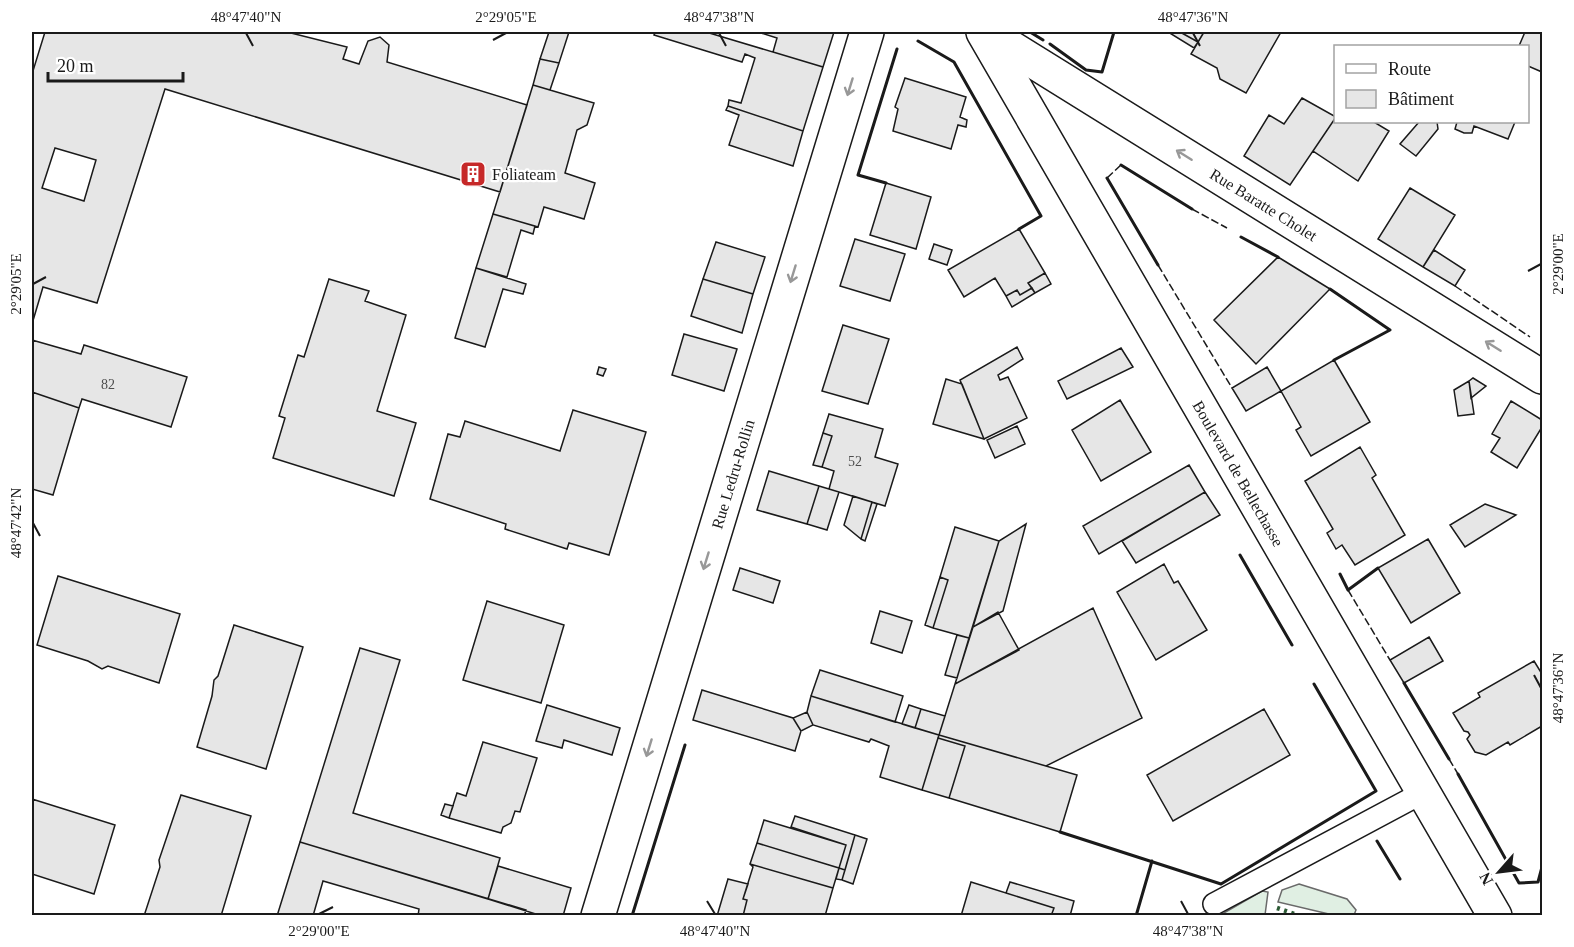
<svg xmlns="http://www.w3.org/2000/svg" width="1574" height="947" viewBox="0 0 1574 947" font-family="'Times New Roman',serif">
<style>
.green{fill:#e0efe3;stroke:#6a6a6a;stroke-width:1.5}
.building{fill:#e6e6e6;stroke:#1a1a1a;stroke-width:1.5;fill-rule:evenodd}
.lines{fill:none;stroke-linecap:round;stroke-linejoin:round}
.lane-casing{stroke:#1a1a1a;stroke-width:24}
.street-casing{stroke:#1a1a1a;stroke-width:36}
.lane{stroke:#fff;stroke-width:21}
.street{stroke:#fff;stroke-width:33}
.hedge{stroke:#2b5a34;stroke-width:4.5;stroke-dasharray:3 4.5;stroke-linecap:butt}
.fence{stroke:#1a1a1a;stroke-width:1.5;stroke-dasharray:8 3;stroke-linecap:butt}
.wall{stroke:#1a1a1a;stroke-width:3}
.oneway{stroke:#989898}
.ticks{fill:none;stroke:#1a1a1a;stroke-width:2}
.labels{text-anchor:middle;stroke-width:4.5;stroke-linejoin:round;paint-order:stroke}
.number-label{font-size:14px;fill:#4d4d4d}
.poi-label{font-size:16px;fill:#1a1a1a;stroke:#fff;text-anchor:start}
.street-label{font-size:16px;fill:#1a1a1a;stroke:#fff}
.neatline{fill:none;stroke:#1a1a1a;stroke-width:2}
.ticks-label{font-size:15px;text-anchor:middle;fill:#1a1a1a}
</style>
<rect width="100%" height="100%" fill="#fff"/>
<!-- green -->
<path class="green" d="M 1299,884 L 1347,899 L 1356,910 L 1354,915 L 1333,915 L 1278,902 L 1282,890 Z
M 1262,891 L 1268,892 L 1265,915 L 1222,914 Z"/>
<!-- building -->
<path class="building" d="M 45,32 L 287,32 L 347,47 L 343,59 L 359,64 L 368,41 L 380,37 L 389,45 L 387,62 L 527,105 L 500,192 L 165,89 L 97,303 L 43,287 L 32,324 L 32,74 ZM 55,148 L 96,160 L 84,201 L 42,188 Z
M 549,32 L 569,32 L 559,63 L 540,59 Z
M 655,32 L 706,32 L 823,67 L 803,131 L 728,106 L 729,100 L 741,103 L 755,58 L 745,54 L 742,62 L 654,35 Z
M 758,32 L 834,32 L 823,67 L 773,52 L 777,38 Z
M 1168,32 L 1180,32 L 1198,42 L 1194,48 Z
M 1180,32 L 1204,32 L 1198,42 Z
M 1204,32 L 1281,32 L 1246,93 L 1220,79 L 1217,68 L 1191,54 Z
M 1525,32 L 1542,32 L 1542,72 L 1528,66 L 1528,46 L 1519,46 Z
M 540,59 L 559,63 L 550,90 L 533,85 Z
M 905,78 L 966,97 L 960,117 L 967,120 L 966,127 L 958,125 L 951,149 L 893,131 L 898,109 L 895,107 Z
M 533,85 L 594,103 L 587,125 L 577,130 L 565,173 L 595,183 L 584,219 L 544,207 L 538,227 L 493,214 Z
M 1302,98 L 1336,117 L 1290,185 L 1244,156 L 1269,115 L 1284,124 Z
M 728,106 L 803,131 L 793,166 L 729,145 L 739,115 L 726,110 Z
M 1336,117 L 1336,122 L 1374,122 L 1389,131 L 1358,181 L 1313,151 Z
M 1419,122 L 1437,122 L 1438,129 L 1416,156 L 1400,144 Z
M 1457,122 L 1515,122 L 1508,139 L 1474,126 L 1472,133 L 1464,133 L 1455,129 Z
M 886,183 L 931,197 L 916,249 L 870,235 Z
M 1410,188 L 1455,215 L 1423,267 L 1378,239 Z
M 493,214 L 535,226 L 533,234 L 521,230 L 507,277 L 476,268 Z
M 1019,229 L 1045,273 L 1028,283 L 1032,288 L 1020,295 L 1017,290 L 1006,296 L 995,278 L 964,297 L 948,270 Z
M 855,239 L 905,254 L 890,301 L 840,286 Z
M 716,242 L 765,257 L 753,294 L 703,279 Z
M 934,244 L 952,250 L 947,265 L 929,259 Z
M 1434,250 L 1465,270 L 1455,286 L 1423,267 Z
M 1278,257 L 1330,289 L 1256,364 L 1214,320 Z
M 476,268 L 526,284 L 523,294 L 503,289 L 485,347 L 455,338 Z
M 1045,273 L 1051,284 L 1035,293 L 1028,283 Z
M 329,279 L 369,291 L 365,301 L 406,315 L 377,411 L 416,423 L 394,496 L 273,458 L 285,418 L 279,416 L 298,355 L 304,357 Z
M 703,279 L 753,294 L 742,333 L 691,316 Z
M 1032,288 L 1035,293 L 1012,307 L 1006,296 L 1017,290 L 1020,295 Z
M 843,325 L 889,339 L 868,404 L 822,391 Z
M 684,334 L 737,349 L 724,391 L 672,375 Z
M 32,340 L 81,354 L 84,345 L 187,377 L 171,427 L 82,399 L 79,408 L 32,392 Z
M 1017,347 L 1023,359 L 998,375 L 1000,380 L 1008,377 L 1027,418 L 984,439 L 960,380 Z
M 1121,348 L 1133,367 L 1067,399 L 1058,381 Z
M 1334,360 L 1370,422 L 1311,456 L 1296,430 L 1301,427 L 1281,391 Z
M 599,367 L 606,369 L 603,376 L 597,374 Z
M 1267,367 L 1281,391 L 1246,411 L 1232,388 Z
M 1473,378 L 1486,386 L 1471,398 L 1469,381 Z
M 946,379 L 962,384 L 984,439 L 933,424 Z
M 1469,381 L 1474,414 L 1458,416 L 1454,390 Z
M 32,392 L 79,408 L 53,495 L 32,489 Z
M 1120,400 L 1151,452 L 1101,481 L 1072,430 Z
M 1511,401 L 1542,420 L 1542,427 L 1517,468 L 1491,452 L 1500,438 L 1492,434 Z
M 573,410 L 646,432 L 609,555 L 569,543 L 567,549 L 505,529 L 506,524 L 430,499 L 448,434 L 460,437 L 465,421 L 560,451 Z
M 829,414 L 883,429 L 875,457 L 898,464 L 885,506 L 829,489 L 834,471 L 822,467 L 832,436 L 823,433 Z
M 1017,426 L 1025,444 L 995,458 L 987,440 Z
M 823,433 L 832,436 L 822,467 L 813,465 Z
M 1360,447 L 1376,475 L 1372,478 L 1405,535 L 1355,565 L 1342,545 L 1336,549 L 1327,533 L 1333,529 L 1305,481 Z
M 1189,465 L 1205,492 L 1099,554 L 1083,526 Z
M 769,471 L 819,486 L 807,524 L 757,510 Z
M 819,486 L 839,492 L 827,530 L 807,524 Z
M 1205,492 L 1220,515 L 1136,563 L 1122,541 Z
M 853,496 L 872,502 L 861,539 L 844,525 Z
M 872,502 L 877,504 L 865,541 L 861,539 Z
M 1485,504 L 1516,515 L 1465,547 L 1450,525 Z
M 1026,524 L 1003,611 L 973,627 L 999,541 Z
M 955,527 L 999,541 L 969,638 L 933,628 L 948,580 L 940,577 Z
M 1428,539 L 1460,593 L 1411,623 L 1378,568 Z
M 1164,564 L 1174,583 L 1178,581 L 1207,630 L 1156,660 L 1117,592 Z
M 740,568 L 780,581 L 773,603 L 733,590 Z
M 58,576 L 180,614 L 159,683 L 108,666 L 102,669 L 88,661 L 37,645 Z
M 940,577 L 948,580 L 933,628 L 925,625 Z
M 487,601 L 564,625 L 541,703 L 463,680 Z
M 1093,608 L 1142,718 L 1046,766 L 939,735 L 955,684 Z
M 880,611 L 912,621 L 902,653 L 871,643 Z
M 998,612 L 1019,650 L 955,684 L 973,627 Z
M 234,625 L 303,647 L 266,769 L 197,747 L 212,696 L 214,680 L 218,676 Z
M 957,635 L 969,638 L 957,678 L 945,675 Z
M 1429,637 L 1443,661 L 1404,683 L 1390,660 Z
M 360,648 L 400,660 L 353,813 L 500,858 L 488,899 L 300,842 Z
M 1534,661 L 1542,674 L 1542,726 L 1510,745 L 1508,742 L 1486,755 L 1475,752 L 1467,739 L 1470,735 L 1468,732 L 1464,731 L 1453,713 L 1480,697 L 1478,693 Z
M 820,670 L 903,696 L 895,722 L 811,696 Z
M 702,690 L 793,718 L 801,731 L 795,751 L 693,720 Z
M 811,696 L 939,735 L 922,790 L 880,777 L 889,746 L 871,739 L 869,742 L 813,725 L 807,712 Z
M 547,705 L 620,728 L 612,755 L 564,740 L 562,748 L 536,741 Z
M 909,705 L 921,709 L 915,728 L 902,724 Z
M 921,709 L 945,716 L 939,735 L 915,728 Z
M 1264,709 L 1290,755 L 1173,821 L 1147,775 Z
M 807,712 L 813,725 L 801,731 L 793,718 Z
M 939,735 L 1077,775 L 1060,832 L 949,798 L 965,746 L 938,738 Z
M 938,738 L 965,746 L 949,798 L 922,790 Z
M 483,742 L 537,758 L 520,812 L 515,811 L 511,823 L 503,827 L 501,833 L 449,818 L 457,793 L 466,796 Z
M 181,795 L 251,816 L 221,916 L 144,916 L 160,867 L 159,860 Z
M 32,799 L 115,825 L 94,894 L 32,874 Z
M 445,804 L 453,806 L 449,818 L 441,815 Z
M 795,816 L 855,835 L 845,870 L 839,868 L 846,845 L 791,827 Z
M 764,820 L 846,845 L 839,868 L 757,843 Z
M 855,835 L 867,839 L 853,884 L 842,880 Z
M 300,842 L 526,910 L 524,916 L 418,916 L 419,909 L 323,881 L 313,916 L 277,916 Z
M 757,843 L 839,868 L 833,888 L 750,864 Z
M 750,864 L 833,888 L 825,916 L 743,916 L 747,900 L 743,899 L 753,867 Z
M 498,866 L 571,888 L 563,916 L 542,916 L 488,899 Z
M 839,868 L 845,870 L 842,880 L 836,879 Z
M 728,879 L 748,884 L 743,899 L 747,900 L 743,916 L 717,916 Z
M 971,882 L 1054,908 L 1051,916 L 961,916 Z
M 1010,882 L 1074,901 L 1070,916 L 1051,916 L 1054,908 L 1006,893 Z"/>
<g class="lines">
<!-- lane casing -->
<g class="lane-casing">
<path id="lane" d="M 1214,904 L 1422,793"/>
</g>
<!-- street casing -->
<g class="street-casing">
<g id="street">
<path id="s1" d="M 983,32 L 1495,916"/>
<path id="s2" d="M 986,32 L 1542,377"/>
<path id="s3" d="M 598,916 L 867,32"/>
</g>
</g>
<!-- lane -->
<use href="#lane" class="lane"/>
<!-- street -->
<use href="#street" class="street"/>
<!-- hedge -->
<path class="hedge" d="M 1277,908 L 1300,916"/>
<!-- fence -->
<path class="fence" d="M 1107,178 L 1121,165
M 1192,209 L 1227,228
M 1158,265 L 1232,388
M 1455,286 L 1530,337
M 1348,590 L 1390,660
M 1449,759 L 1458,774"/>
<!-- wall -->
<path class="wall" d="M 1030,32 L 1043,40
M 918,41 L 954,62 L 1041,216 L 1019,229
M 1050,44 L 1086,70 L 1102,72 L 1114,32
M 1121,165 L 1192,209
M 1107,178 L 1158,265
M 886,183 L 858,175 L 897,49
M 1241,237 L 1278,257
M 1330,289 L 1390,330 L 1334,360
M 1240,555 L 1292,645
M 1340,574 L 1348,590 L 1378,568
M 1404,683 L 1449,759
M 1458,774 L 1519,883 L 1538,882 L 1542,867
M 1060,832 L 1221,884 L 1376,791 L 1314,684
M 1377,841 L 1400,879
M 632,916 L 685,745
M 1136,916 L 1152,861"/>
</g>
<!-- one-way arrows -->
<defs><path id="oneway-shaft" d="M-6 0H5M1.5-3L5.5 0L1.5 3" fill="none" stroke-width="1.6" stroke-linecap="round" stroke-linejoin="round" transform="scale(1.5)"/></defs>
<g class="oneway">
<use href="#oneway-shaft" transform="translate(850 87) rotate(107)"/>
<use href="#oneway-shaft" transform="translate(1184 155) rotate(-148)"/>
<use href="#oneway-shaft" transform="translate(793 274) rotate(107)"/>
<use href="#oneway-shaft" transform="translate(1493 346) rotate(-148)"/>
<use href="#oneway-shaft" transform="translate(706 561) rotate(107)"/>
<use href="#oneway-shaft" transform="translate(649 748) rotate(107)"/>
</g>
<!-- ticks -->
<path class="ticks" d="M 246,33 L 253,46M 719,33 L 726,46M 1193,33 L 1200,46M 493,40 L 506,33M 1528,271 L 1541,264M 33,284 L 46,277M 33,523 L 40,536M 1534,675 L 1541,688M 707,901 L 715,914M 1181,901 L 1188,914M 319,914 L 333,907"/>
<!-- icons -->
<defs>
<g id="building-square" transform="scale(1.35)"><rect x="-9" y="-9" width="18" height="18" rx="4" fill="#c62828" stroke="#fff"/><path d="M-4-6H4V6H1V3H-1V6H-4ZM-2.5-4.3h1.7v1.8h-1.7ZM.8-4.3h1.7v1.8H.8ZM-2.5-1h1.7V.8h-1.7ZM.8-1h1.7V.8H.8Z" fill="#fff"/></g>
</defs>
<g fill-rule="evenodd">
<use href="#building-square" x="473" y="174"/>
</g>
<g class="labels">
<!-- number labels -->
<g class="number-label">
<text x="108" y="389">82</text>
<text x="855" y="466">52</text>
</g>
<!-- poi labels -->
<g class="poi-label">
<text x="492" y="180">Foliateam</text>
</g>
<!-- street labels -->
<g class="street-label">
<text dy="6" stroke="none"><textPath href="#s2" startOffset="327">Rue Baratte Cholet</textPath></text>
<text dy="6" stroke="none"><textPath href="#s3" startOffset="462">Rue Ledru-Rollin</textPath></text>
<text dy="6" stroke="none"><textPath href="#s1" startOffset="510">Boulevard de Bellechasse</textPath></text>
</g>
</g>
<!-- border -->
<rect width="1574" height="947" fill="none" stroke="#ffffff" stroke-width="66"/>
<!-- legend -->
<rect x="1334" y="45" width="195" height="78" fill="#ffffff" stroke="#a3a3a3" stroke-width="1.5"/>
<rect x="1346" y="64" width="30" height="9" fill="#ffffff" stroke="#a3a3a3" stroke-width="1.5"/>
<text x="1388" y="75" font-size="18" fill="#1a1a1a">Route</text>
<rect x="1346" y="90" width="30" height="18" fill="#e6e6e6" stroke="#a3a3a3" stroke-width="1.5"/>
<text x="1388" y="105" font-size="18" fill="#1a1a1a">Bâtiment</text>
<!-- north arrow -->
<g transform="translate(1499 872) rotate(242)" stroke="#ffffff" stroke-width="4.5" paint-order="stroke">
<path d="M0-4.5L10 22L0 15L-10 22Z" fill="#1a1a1a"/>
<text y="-9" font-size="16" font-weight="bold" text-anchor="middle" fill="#1a1a1a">N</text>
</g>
<!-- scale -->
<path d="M48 72v9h135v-9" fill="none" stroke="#1a1a1a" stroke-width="3"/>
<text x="57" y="72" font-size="18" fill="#1a1a1a" stroke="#ffffff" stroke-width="4.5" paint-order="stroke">20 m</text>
<rect x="33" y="33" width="1508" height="881" class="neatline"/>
<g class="ticks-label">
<text x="246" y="22">48°47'40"N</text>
<text x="506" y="22">2°29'05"E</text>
<text x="719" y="22">48°47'38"N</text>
<text x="1193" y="22">48°47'36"N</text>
<text transform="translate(1558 264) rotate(-90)" y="5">2°29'00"E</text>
<text transform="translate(16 284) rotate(-90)" y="5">2°29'05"E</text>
<text transform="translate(16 523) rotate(-90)" y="5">48°47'42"N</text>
<text transform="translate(1558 688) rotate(-90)" y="5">48°47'36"N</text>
<text x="319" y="936">2°29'00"E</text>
<text x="715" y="936">48°47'40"N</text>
<text x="1188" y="936">48°47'38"N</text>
</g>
</svg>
